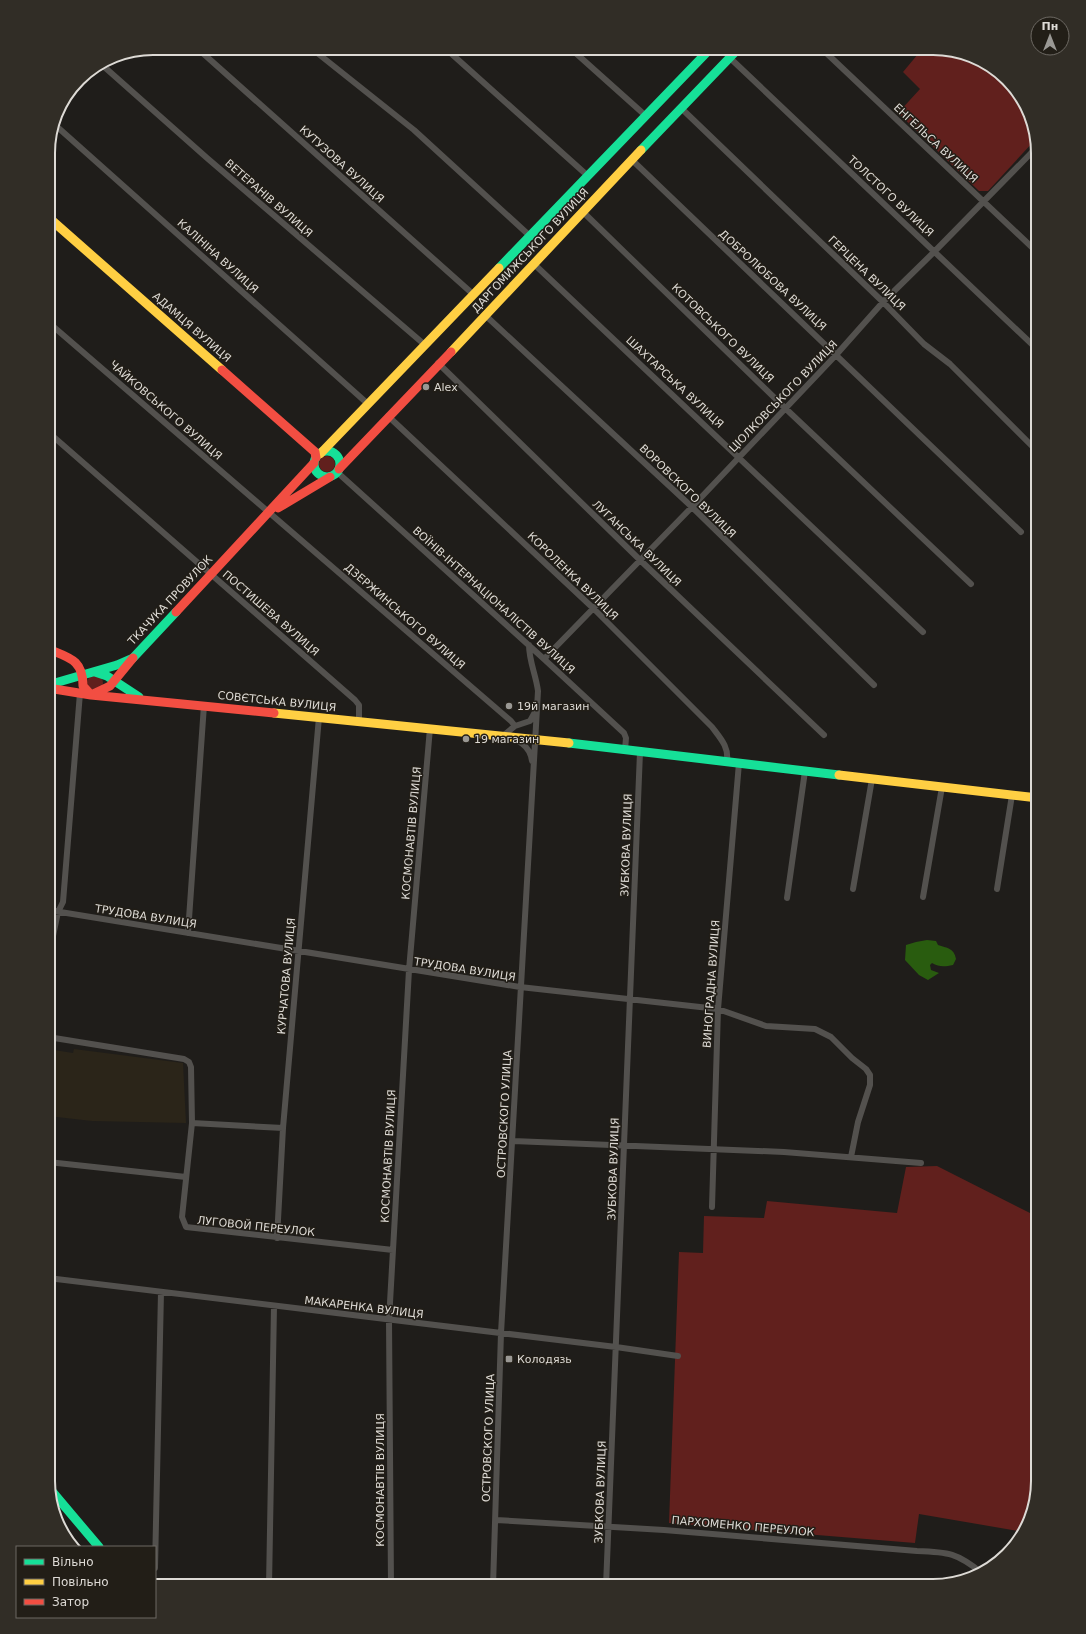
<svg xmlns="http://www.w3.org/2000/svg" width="1086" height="1634" viewBox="0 0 1086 1634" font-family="'DejaVu Sans',sans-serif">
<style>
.built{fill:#2b2519}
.green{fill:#61201d}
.water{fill:#295c0f}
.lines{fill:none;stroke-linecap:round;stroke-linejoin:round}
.street{stroke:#53514e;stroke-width:6}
.fast{stroke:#16e098;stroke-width:9}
.slow{stroke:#ffcf43;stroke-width:9}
.jam{stroke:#f24e42;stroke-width:9}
.poi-dot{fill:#9a9894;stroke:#221e17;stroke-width:1.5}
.labels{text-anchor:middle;stroke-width:3;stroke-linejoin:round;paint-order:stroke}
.street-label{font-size:11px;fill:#dddad5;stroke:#221e17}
.poi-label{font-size:11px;fill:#dddad5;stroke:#221e17;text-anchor:start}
.rim{fill:none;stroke:#dddad5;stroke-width:2}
</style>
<rect width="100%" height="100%" fill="#1f1d1a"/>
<!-- built -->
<path class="built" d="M 48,1049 L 73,1053 L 74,1049 L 183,1063 L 186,1123 L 92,1121 L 48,1116 Z"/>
<!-- green -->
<path class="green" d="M 923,48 L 940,48 L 986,62 L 1024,101 L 1035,140 L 988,191 L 979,191 L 898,113 L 920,89 L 903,72 Z
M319 464a8 8 0 1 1 16 0a8 8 0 1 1-16 0Z
M87 683a8 8 0 1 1 16 0a8 8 0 1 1-16 0Z
M 937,1166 L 1038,1217 L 1038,1482 L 1024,1532 L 919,1514 L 915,1543 L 669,1523 L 679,1252 L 703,1253 L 704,1216 L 764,1218 L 767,1201 L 897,1213 L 906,1167 Z"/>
<!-- water -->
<path class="water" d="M 927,940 L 936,941 L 938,945 C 947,948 954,948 956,959 L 953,965 C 944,967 939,967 932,963 L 930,965 L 931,970 L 939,973 L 928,980 L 919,975 L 905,960 L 906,945 L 916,942 Z"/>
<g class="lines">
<!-- street -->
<path class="street" d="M 197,48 L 474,295
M 311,48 L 414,130 L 530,236
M 445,48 L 588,176
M 570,48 L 646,116
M 695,48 L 704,56
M 821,48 L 1038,253
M 730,58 L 1038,350
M 101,64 L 207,158 L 425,345
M 681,108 L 883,302 L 924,344 L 950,364 L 1038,452
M 54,124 L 368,404
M 632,160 L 1021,532
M 582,211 L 785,408 L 971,584
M 534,264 L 923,632
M 486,316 L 692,507 L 874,685
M 48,322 L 511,721 L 515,726 L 504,735 C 518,740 530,745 532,761
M 438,363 L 640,560 L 824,735
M 388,416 L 593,608 L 712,727 C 721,739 729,747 727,762
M 48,432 L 355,700 L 359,705 L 359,721
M 337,472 L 544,659 L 624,733 L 626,738 L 625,750
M 544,659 L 692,507 L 836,355 L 883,302 L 935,251 L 1037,147
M 515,726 L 530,721 L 535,712
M 853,889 L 872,779
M 997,889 L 1012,795
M 923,897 L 942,787
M 787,898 L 805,771
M 48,910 L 520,987 L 718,1009 L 766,1026 L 815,1029 L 831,1037 L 852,1058 L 866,1069 L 870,1075 L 870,1085 L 858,1122 L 851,1157
M 188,933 L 204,705
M 48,960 L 58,912 L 63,902 L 80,693
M 48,1037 L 184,1059 L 189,1062 L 191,1067 L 192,1123 L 182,1217 L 186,1227 L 393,1250
M 192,1123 L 283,1128
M 513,1141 L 784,1152 L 921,1163
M 48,1162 L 186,1177
M 712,1207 L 718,1009 L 739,763
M 277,1238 L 283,1128 L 319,717
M 48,1278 L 616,1347 L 678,1356
M 48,1288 L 48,1278
M 496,1520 L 664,1530 L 917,1551 C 949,1552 957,1553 982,1573
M 155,1568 L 161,1292
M 269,1586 L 274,1306
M 391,1586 L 389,1320 L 409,970 L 430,728
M 493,1586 L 501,1333 L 538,691 C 536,675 529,661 529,645
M 606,1586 L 640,752"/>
<!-- fast -->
<path class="fast" d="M 641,150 L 739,48
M 499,268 L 711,48
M314 464a13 13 0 1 1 26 0a13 13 0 1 1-26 0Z
M 95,672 L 107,676 L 139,697
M 48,685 L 117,665 L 133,658 L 176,612
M 569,743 L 839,775
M 50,1489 L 99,1547"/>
<!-- slow -->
<path class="slow" d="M 48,217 L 222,370
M 451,352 L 641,150
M 320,454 L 499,268
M 274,713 L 569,743
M 839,775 L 1038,798"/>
<!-- jam -->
<path class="jam" d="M 222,370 L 315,452 L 316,458
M 339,469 L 451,352
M 278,508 L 330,477
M 176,612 L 314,463
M 48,649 C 70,658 83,660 83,686 L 91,695 L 110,686 L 133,658
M 48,688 L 91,695 L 274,713"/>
</g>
<!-- markers -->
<g class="poi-dot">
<circle cx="426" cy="387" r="4"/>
<circle cx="509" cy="706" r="4"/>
<circle cx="466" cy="739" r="4"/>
<rect x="505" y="1355" width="8" height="8" rx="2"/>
</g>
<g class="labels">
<!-- street labels -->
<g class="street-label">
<text transform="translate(936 143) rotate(43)" y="4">ЕНГЕЛЬСА ВУЛИЦЯ</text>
<text transform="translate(342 164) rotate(42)" y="4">КУТУЗОВА ВУЛИЦЯ</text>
<text transform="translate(891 196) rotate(43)" y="4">ТОЛСТОГО ВУЛИЦЯ</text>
<text transform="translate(269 198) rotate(41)" y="4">ВЕТЕРАНІВ ВУЛИЦЯ</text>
<text transform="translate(530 250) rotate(-47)" y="4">ДАРГОМИЖСЬКОГО ВУЛИЦЯ</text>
<text transform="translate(218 256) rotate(42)" y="4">КАЛІНІНА ВУЛИЦЯ</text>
<text transform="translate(867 273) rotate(44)" y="4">ГЕРЦЕНА ВУЛИЦЯ</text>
<text transform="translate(773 280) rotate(43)" y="4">ДОБРОЛЮБОВА ВУЛИЦЯ</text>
<text transform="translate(192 327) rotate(41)" y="4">АДАМЦЯ ВУЛИЦЯ</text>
<text transform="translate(723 333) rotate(44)" y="4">КОТОВСЬКОГО ВУЛИЦЯ</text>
<text transform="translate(675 382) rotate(43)" y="4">ШАХТАРСЬКА ВУЛИЦЯ</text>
<text transform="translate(783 396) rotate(-46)" y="4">ЦІОЛКОВСЬКОГО ВУЛИЦЯ</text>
<text transform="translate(166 410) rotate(41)" y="4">ЧАЙКОВСЬКОГО ВУЛИЦЯ</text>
<text transform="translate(688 491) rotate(44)" y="4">ВОРОВСКОГО ВУЛИЦЯ</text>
<text transform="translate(637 543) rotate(44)" y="4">ЛУГАНСЬКА ВУЛИЦЯ</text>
<text transform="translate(573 576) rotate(44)" y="4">КОРОЛЕНКА ВУЛИЦЯ</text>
<text transform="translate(170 600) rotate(-47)" y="4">ТКАЧУКА ПРОВУЛОК</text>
<text transform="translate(494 600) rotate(42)" y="4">ВОЇНІВ-ІНТЕРНАЦІОНАЛІСТІВ ВУЛИЦЯ</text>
<text transform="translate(271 613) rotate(41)" y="4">ПОСТИШЕВА ВУЛИЦЯ</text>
<text transform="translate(405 616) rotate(41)" y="4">ДЗЕРЖИНСЬКОГО ВУЛИЦЯ</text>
<text transform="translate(277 701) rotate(6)" y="4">СОВЄТСЬКА ВУЛИЦЯ</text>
<text transform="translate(411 833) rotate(-85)" y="4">КОСМОНАВТІВ ВУЛИЦЯ</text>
<text transform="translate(626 845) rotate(-88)" y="4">ЗУБКОВА ВУЛИЦЯ</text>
<text transform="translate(146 916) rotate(9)" y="4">ТРУДОВА ВУЛИЦЯ</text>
<text transform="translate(465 969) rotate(9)" y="4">ТРУДОВА ВУЛИЦЯ</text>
<text transform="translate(286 976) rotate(-85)" y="4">КУРЧАТОВА ВУЛИЦЯ</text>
<text transform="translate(711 984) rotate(-86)" y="4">ВИНОГРАДНА ВУЛИЦЯ</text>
<text transform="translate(504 1114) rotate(-87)" y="4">ОСТРОВСКОГО УЛИЦА</text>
<text transform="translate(388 1156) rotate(-87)" y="4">КОСМОНАВТІВ ВУЛИЦЯ</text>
<text transform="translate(613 1169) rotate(-88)" y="4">ЗУБКОВА ВУЛИЦЯ</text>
<text transform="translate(256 1226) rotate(6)" y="4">ЛУГОВОЙ ПЕРЕУЛОК</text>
<text transform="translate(364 1307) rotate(7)" y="4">МАКАРЕНКА ВУЛИЦЯ</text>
<text transform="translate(488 1438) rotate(-88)" y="4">ОСТРОВСКОГО УЛИЦА</text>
<text transform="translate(380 1480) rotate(-90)" y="4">КОСМОНАВТІВ ВУЛИЦЯ</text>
<text transform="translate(600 1492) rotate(-88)" y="4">ЗУБКОВА ВУЛИЦЯ</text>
<text transform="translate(743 1526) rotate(5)" y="4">ПАРХОМЕНКО ПЕРЕУЛОК</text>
</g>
<!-- poi labels -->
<g class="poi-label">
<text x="434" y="391">Alex</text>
<text x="517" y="710">19й магазин</text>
<text x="474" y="743">19 магазин</text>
<text x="517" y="1363">Колодязь</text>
</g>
</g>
<!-- crop -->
<path d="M0 0H1086V1634H0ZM153 55H933A98 98 0 0 1 1031 153V1481A98 98 0 0 1 933 1579H153A98 98 0 0 1 55 1481V153A98 98 0 0 1 153 55Z" fill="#312d26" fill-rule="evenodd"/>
<path class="rim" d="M153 55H933A98 98 0 0 1 1031 153V1481A98 98 0 0 1 933 1579H153A98 98 0 0 1 55 1481V153A98 98 0 0 1 153 55Z"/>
<!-- legend -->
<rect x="16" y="1546" width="140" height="72" fill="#221e17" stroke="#6d6963"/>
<rect x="24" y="1559" width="20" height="6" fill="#16e098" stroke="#6d6963"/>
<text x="52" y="1566" font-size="12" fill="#dddad5">Вільно</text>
<rect x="24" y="1579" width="20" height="6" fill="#ffcf43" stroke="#6d6963"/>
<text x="52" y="1586" font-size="12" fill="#dddad5">Повільно</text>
<rect x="24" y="1599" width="20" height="6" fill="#f24e42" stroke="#6d6963"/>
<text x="52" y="1606" font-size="12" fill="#dddad5">Затор</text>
<!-- north arrow -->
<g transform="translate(1050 36)"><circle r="19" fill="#221e17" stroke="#6d6963"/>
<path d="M0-3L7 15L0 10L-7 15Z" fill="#9a9894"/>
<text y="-6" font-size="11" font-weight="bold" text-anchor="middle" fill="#dddad5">Пн</text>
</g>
</svg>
